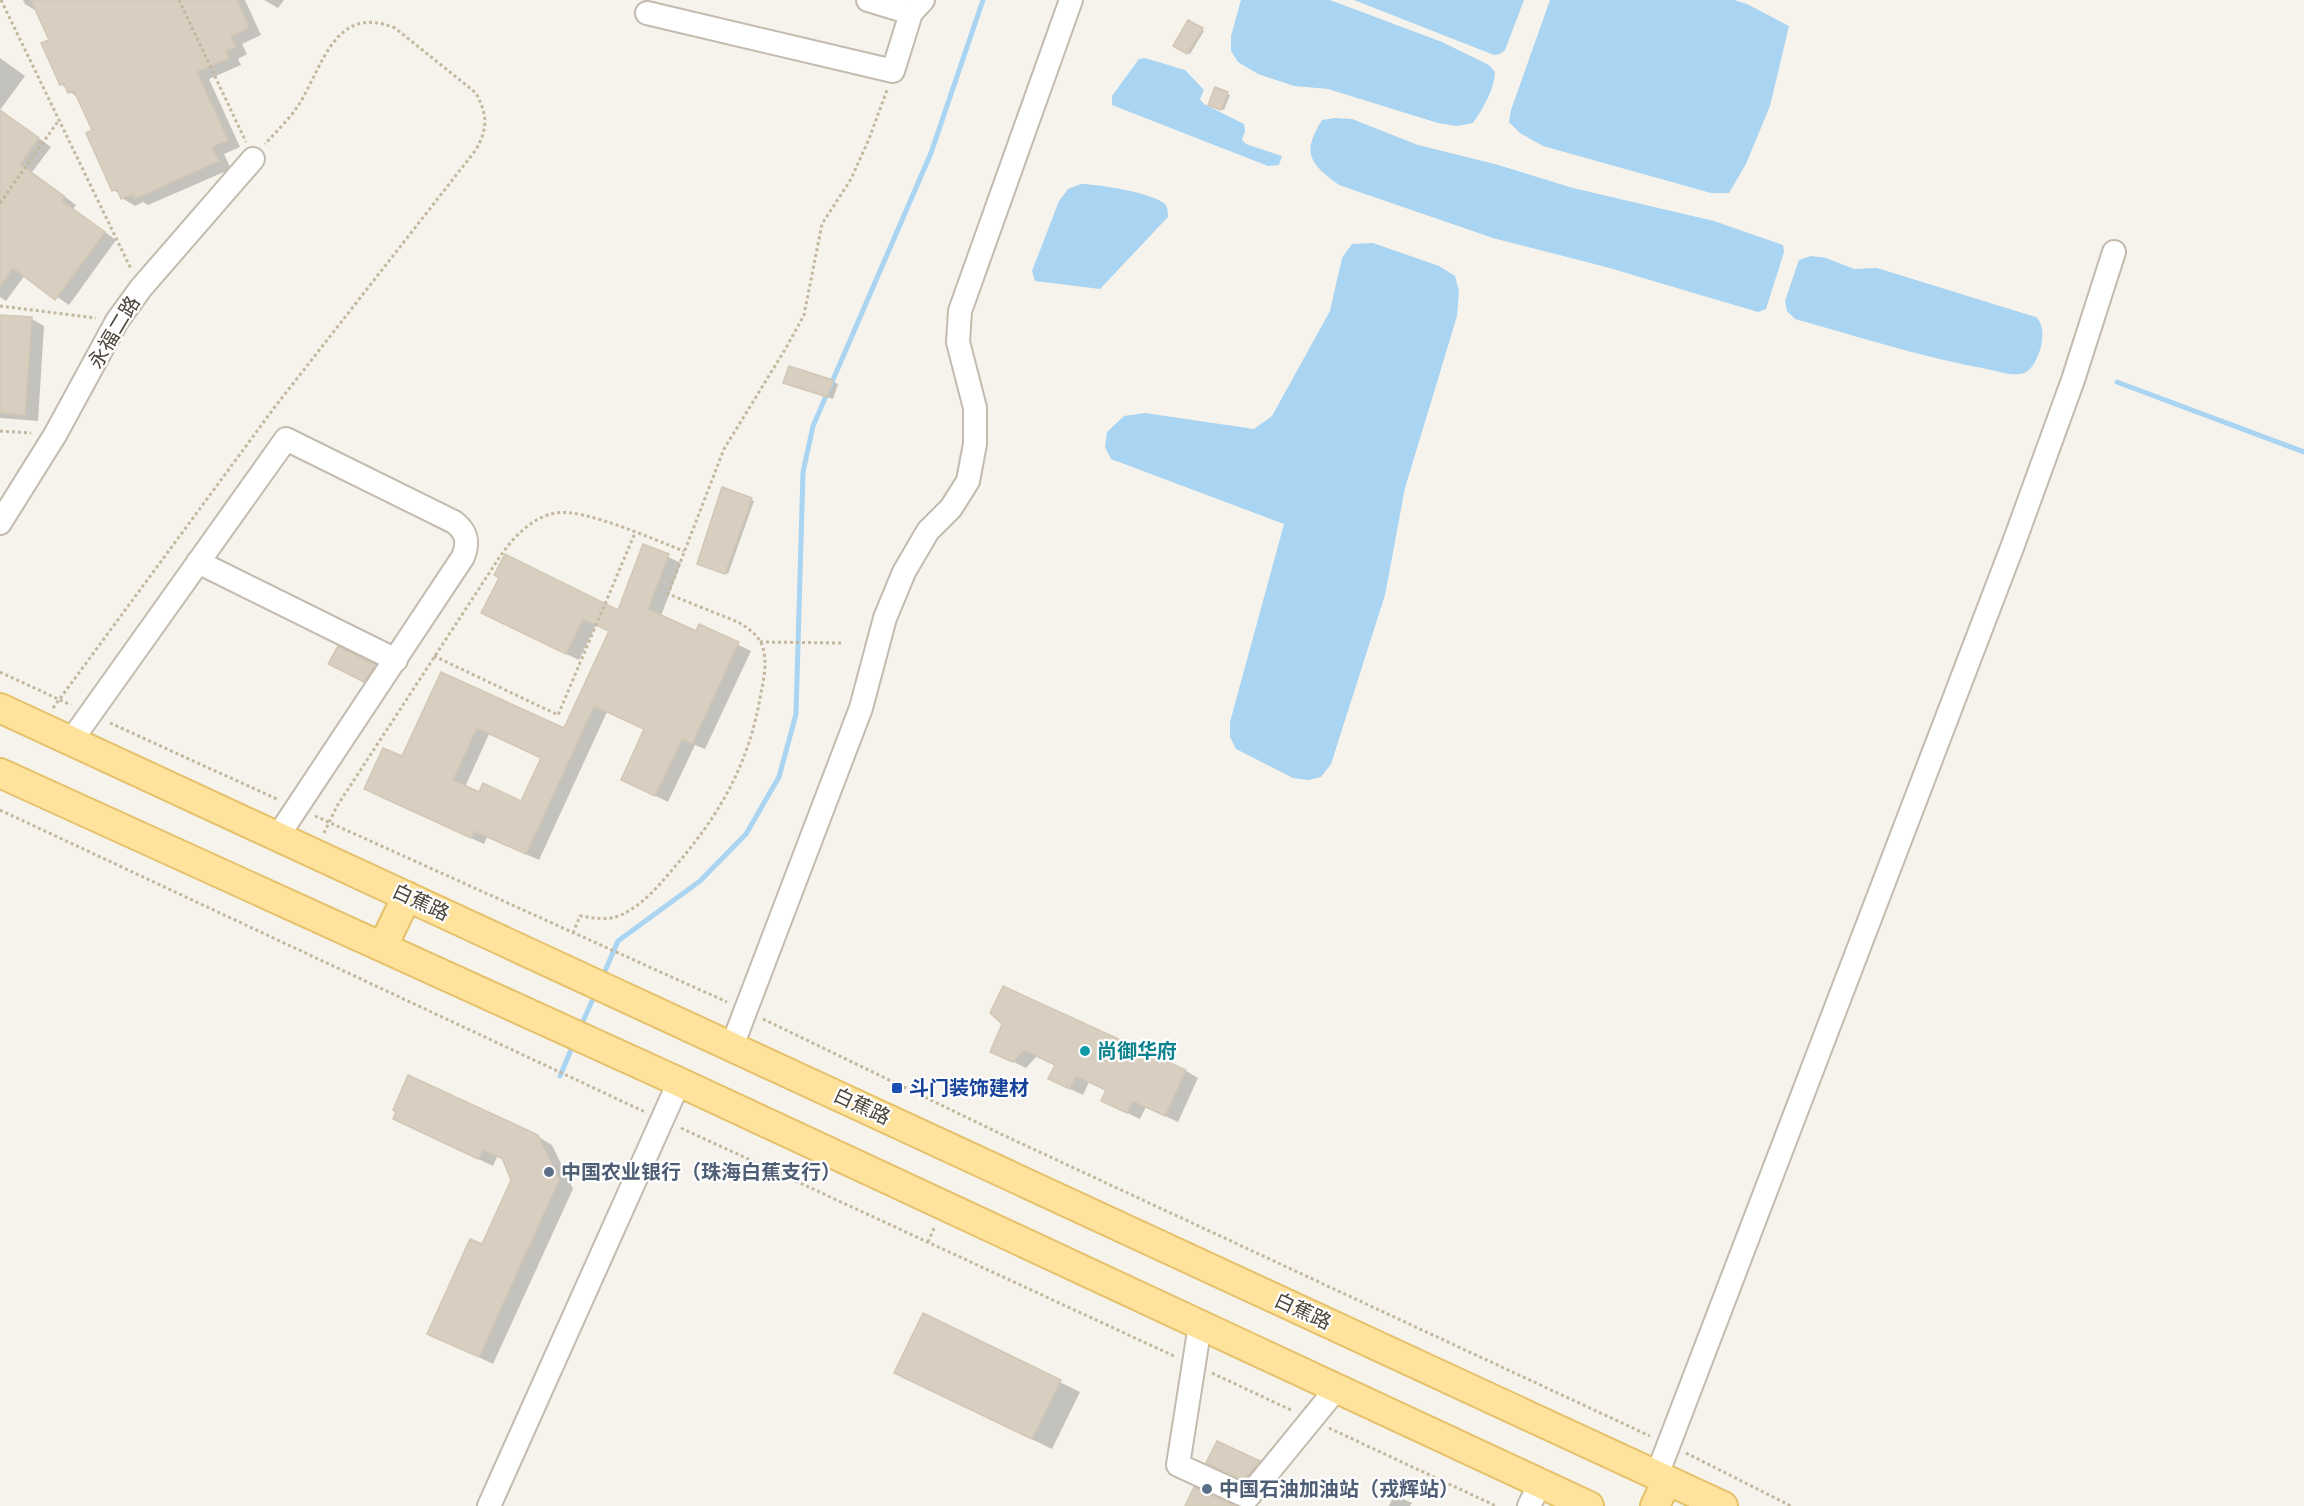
<svg xmlns="http://www.w3.org/2000/svg" width="2304" height="1506" viewBox="0 0 2304 1506" font-family="'Public Sans','Noto Sans SC',sans-serif">
<style>
.water{fill:#a9d4f2}
.shadow{fill:#0003;fill-rule:evenodd}
.lines{fill:none;stroke-linecap:round;stroke-linejoin:round}
.stream{stroke:#a9d4f2;stroke-width:5}
.building{fill:#d8cfc1;stroke:#d3c7b4;stroke-width:1.5;fill-rule:evenodd}
.minor-casing{stroke:#c2bbae;stroke-width:26}
.major-casing{stroke:#e6c16a;stroke-width:32}
.path{stroke:#c4b79f;stroke-width:3;stroke-dasharray:3 3;stroke-linecap:butt}
.minor{stroke:#fff;stroke-width:22}
.major{stroke:#ffe39c;stroke-width:28}
.culture-dot{fill:#0f9aa8;stroke:#fff;stroke-width:2}
.transit-dot{fill:#1a4fb4;stroke:#fff;stroke-width:2}
.service-dot{fill:#5c6f8a;stroke:#fff;stroke-width:2}
.labels{text-anchor:middle;stroke-width:4.5;stroke-linejoin:round;paint-order:stroke}
.street-label{font-size:20px;fill:#4b4439;stroke:#fff}
.culture-label{font-size:20px;font-weight:bold;fill:#0d838f;stroke:#fff;text-anchor:start}
.transit-label{font-size:20px;font-weight:bold;fill:#164399;stroke:#fff;text-anchor:start}
.service-label{font-size:20px;font-weight:bold;fill:#4e5e75;stroke:#fff;text-anchor:start}
</style>
<rect width="100%" height="100%" fill="#f6f3ec"/>
<!-- water -->
<path class="water" d="M 1241,0 L 1330,0 L 1442,42 L 1489,65 L 1495,72 C 1494,91 1483,108 1473,123 L 1457,126 L 1438,123 L 1328,89 L 1294,86 L 1258,74 L 1238,62 L 1231,51 L 1231,36 Z
M 1354,0 L 1524,0 L 1505,50 L 1500,54 L 1494,55 Z
M 1550,0 L 1734,0 L 1747,4 L 1789,26 L 1770,106 L 1746,164 L 1729,193 L 1711,193 L 1543,146 L 1520,133 L 1509,122 L 1511,110 Z
M 1145,58 L 1185,70 L 1204,90 L 1200,99 L 1204,104 L 1244,124 L 1245,131 L 1242,140 L 1246,144 L 1282,156 L 1279,165 L 1268,166 L 1112,105 L 1112,96 L 1139,59 Z
M 1335,118 L 1352,119 L 1418,145 L 1495,164 L 1573,188 L 1714,221 L 1783,245 L 1784,252 L 1766,309 L 1758,312 L 1606,267 L 1493,238 L 1339,185 C 1310,164 1301,153 1322,120 Z
M 1081,184 C 1098,184 1153,193 1165,204 C 1168,208 1168,213 1168,217 L 1100,289 L 1035,281 L 1032,271 L 1059,201 L 1068,189 Z
M 1373,243 L 1439,266 L 1455,276 L 1459,291 L 1457,316 L 1405,488 L 1385,595 L 1331,764 L 1321,777 L 1308,780 L 1293,778 L 1236,749 L 1230,737 L 1230,722 L 1284,524 L 1111,459 L 1105,447 L 1107,432 L 1124,416 L 1145,413 L 1254,429 L 1272,416 L 1330,311 L 1342,258 L 1352,244 Z
M 1811,256 L 1826,258 L 1854,269 L 1877,268 L 2036,317 C 2044,325 2043,336 2041,347 C 2038,356 2033,370 2024,373 C 2013,377 1998,371 1987,369 C 1922,357 1859,337 1795,319 L 1787,311 L 1785,301 L 1799,260 Z"/>
<!-- shadow -->
<path class="shadow" d="M 23,0 L 245,0 L 261,35 L 242,44 L 247,54 L 238,59 L 241,65 L 209,79 L 240,147 L 224,154 L 231,169 L 148,205 L 143,202 L 135,206 L 122,198 L 120,194 L 113,190 L 94,131 L 78,98 L 61,84 L 51,40 L 38,12 L 25,4 Z
M 264,0 L 284,0 L 278,8 Z
M 1189,22 L 1204,31 L 1190,54 L 1175,45 Z
M 0,58 L 25,76 L 0,110 L 51,147 L 32,172 L 76,205 L 73,209 L 116,240 L 69,305 L 25,275 L 6,301 L 0,297 Z
M 1215,89 L 1230,95 L 1224,110 L 1212,105 Z
M 0,316 L 32,319 L 44,326 L 38,421 L 0,418 Z
M 832,381 L 838,384 L 833,399 L 785,383 Z
M 723,489 L 754,501 L 728,574 L 702,565 Z
M 644,546 L 681,563 L 661,616 L 697,633 L 700,626 L 751,651 L 705,749 L 695,745 L 668,802 L 623,780 L 646,730 L 607,712 L 539,860 L 487,837 L 484,844 L 378,796 L 403,758 L 442,674 L 564,730 L 610,631 L 596,625 L 579,660 L 495,620 L 619,612 ZM 489,734 L 542,759 L 522,803 L 480,794 L 465,787 Z
M 338,648 L 380,669 L 370,684 L 330,664 Z
M 1004,1023 L 1186,1071 L 1198,1078 L 1178,1122 L 1146,1107 L 1140,1119 L 1102,1101 L 1107,1090 L 1089,1082 L 1083,1095 L 1050,1079 L 1056,1065 L 1037,1056 L 1026,1068 L 992,1051 Z
M 395,1119 L 537,1136 L 552,1145 L 573,1189 L 493,1364 L 429,1333 L 483,1246 L 513,1180 L 505,1160 L 497,1157 L 493,1166 Z
M 924,1315 L 1080,1392 L 1052,1449 L 896,1373 Z
M 1218,1443 L 1261,1464 L 1247,1481 L 1208,1462 Z
M 1394,1495 L 1412,1503 L 1410,1506 L 1389,1506 Z"/>
<g class="lines">
<!-- stream -->
<path class="stream" d="M 2117,382 L 2304,452
M 602,978 L 618,941 L 700,881 L 746,834 L 779,777 L 796,714 L 803,472 L 813,426 L 931,153 L 983,0
M 580,1028 L 596,992
M 560,1076 L 573,1045"/>
</g>
<!-- building -->
<path class="building" d="M 31,0 L 237,0 L 249,28 L 231,36 L 236,47 L 226,51 L 229,58 L 197,72 L 228,140 L 212,147 L 219,161 L 135,199 L 133,194 L 121,199 L 117,189 L 112,191 L 86,133 L 92,130 L 74,91 L 68,93 L 64,83 L 60,85 L 41,43 L 49,40 Z
M 1188,20 L 1203,28 L 1187,54 L 1173,46 Z
M 1215,87 L 1228,92 L 1221,110 L 1208,105 Z
M 0,110 L 39,138 L 20,164 L 65,197 L 62,201 L 105,232 L 55,300 L 13,268 L 0,286 Z
M 0,315 L 32,317 L 25,415 L 0,413 Z
M 789,366 L 833,380 L 827,397 L 783,383 Z
M 722,487 L 752,498 L 725,574 L 697,564 Z
M 643,544 L 669,554 L 648,609 L 696,631 L 699,624 L 739,642 L 692,744 L 682,739 L 655,796 L 621,780 L 644,729 L 594,706 L 526,854 L 474,831 L 471,838 L 364,789 L 383,748 L 402,756 L 441,672 L 564,728 L 609,631 L 583,619 L 566,654 L 481,613 L 499,578 L 494,575 L 505,554 L 618,610 ZM 477,728 L 541,758 L 521,801 L 483,783 L 479,792 L 453,780 Z
M 338,646 L 375,665 L 364,682 L 328,664 Z
M 1003,986 L 1186,1070 L 1165,1116 L 1133,1101 L 1127,1113 L 1101,1101 L 1106,1090 L 1076,1076 L 1070,1089 L 1048,1079 L 1055,1065 L 1024,1050 L 1013,1062 L 990,1052 L 1002,1024 L 990,1013 Z
M 408,1075 L 538,1135 L 559,1180 L 479,1357 L 427,1334 L 470,1239 L 482,1244 L 511,1180 L 502,1158 L 483,1150 L 478,1159 L 393,1119 L 396,1112 L 393,1110 Z
M 923,1313 L 1061,1380 L 1032,1439 L 894,1373 Z
M 1217,1441 L 1260,1461 L 1244,1480 L 1206,1463 Z
M 1194,1487 L 1235,1506 L 1185,1506 Z"/>
<g class="lines">
<!-- minor casing -->
<g class="minor-casing">
<path id="minor" d="M 868,0 L 911,13
M 647,13 L 893,71 L 911,13 L 923,0
M 0,523 L 55,435 L 117,321 L 141,288 L 253,159
M 198,562 L 396,660
M 71,741 L 286,439 L 454,522 C 467,532 469,542 463,557 L 278,836
M 732,1046 L 861,708 L 885,618 L 904,572 L 928,531 L 951,508 L 968,481 L 975,444 L 975,408 L 958,342 L 960,311 L 1071,0
M 1200,1325 L 1178,1465 L 1248,1497 L 1337,1388
M 1657,1475 L 2013,545 L 2073,380 L 2114,252
M 489,1506 L 679,1082
M 1529,1506 L 1540,1483"/>
</g>
<!-- major casing -->
<g class="major-casing">
<path id="major" d="M 0,708 L 1723,1506
M 0,773 L 679,1082 L 1589,1506
M 383,946 L 407,896
M 1655,1506 L 1667,1480"/>
</g>
<!-- path -->
<path class="path" d="M 1,0 L 131,269
M 179,0 L 246,142
M 0,203 L 59,120
M 0,306 L 96,318
M 0,431 L 31,433
M 760,642 L 843,643
M 434,656 L 558,715 L 635,533
M 0,672 L 71,705
M 53,708 L 274,408 L 475,151 C 488,129 488,116 476,93 L 395,28 C 334,3 323,67 298,106 C 289,119 276,132 265,144
M 110,723 L 279,800
M 0,810 L 645,1112
M 315,816 L 727,1002
M 324,833 L 337,806 L 499,558 C 512,539 531,517 556,513 C 585,508 654,540 684,551
M 573,933 L 580,916 C 594,918 608,921 621,915 C 641,906 658,887 672,870 C 719,816 749,765 761,693 C 764,679 767,662 763,648 C 760,636 748,628 738,622 L 668,594 L 724,449 L 786,348 L 804,315 L 822,224 L 851,179 L 869,139 L 887,90
M 763,1019 L 1003,1135 L 1650,1436
M 681,1128 L 1174,1356
M 928,1242 L 935,1226
M 1212,1373 L 1293,1411
M 1329,1428 L 1496,1506
M 1686,1453 L 1791,1506"/>
<!-- minor -->
<use href="#minor" class="minor"/>
<!-- major -->
<use href="#major" class="major"/>
</g>
<!-- markers -->
<circle class="culture-dot" cx="1085" cy="1051" r="6"/>
<rect class="transit-dot" x="891" y="1082" width="12" height="12" rx="3"/>
<g class="service-dot">
<circle cx="549" cy="1172" r="6"/>
<circle cx="1207" cy="1489" r="6"/>
</g>
<g class="labels">
<!-- street labels -->
<g class="street-label">
<text transform="translate(114 332) rotate(-59)" y="7">永福二路</text>
<text transform="translate(421 902) rotate(25)" y="7">白蕉路</text>
<text transform="translate(862 1106) rotate(25)" y="7">白蕉路</text>
<text transform="translate(1303 1311) rotate(25)" y="7">白蕉路</text>
</g>
<!-- culture labels -->
<g class="culture-label">
<text x="1097" y="1058">尚御华府</text>
</g>
<!-- transit labels -->
<g class="transit-label">
<text x="909" y="1095">斗门装饰建材</text>
</g>
<!-- service labels -->
<g class="service-label">
<text x="561" y="1179">中国农业银行（珠海白蕉支行）</text>
<text x="1219" y="1496">中国石油加油站（戎辉站）</text>
</g>
</g>
</svg>
